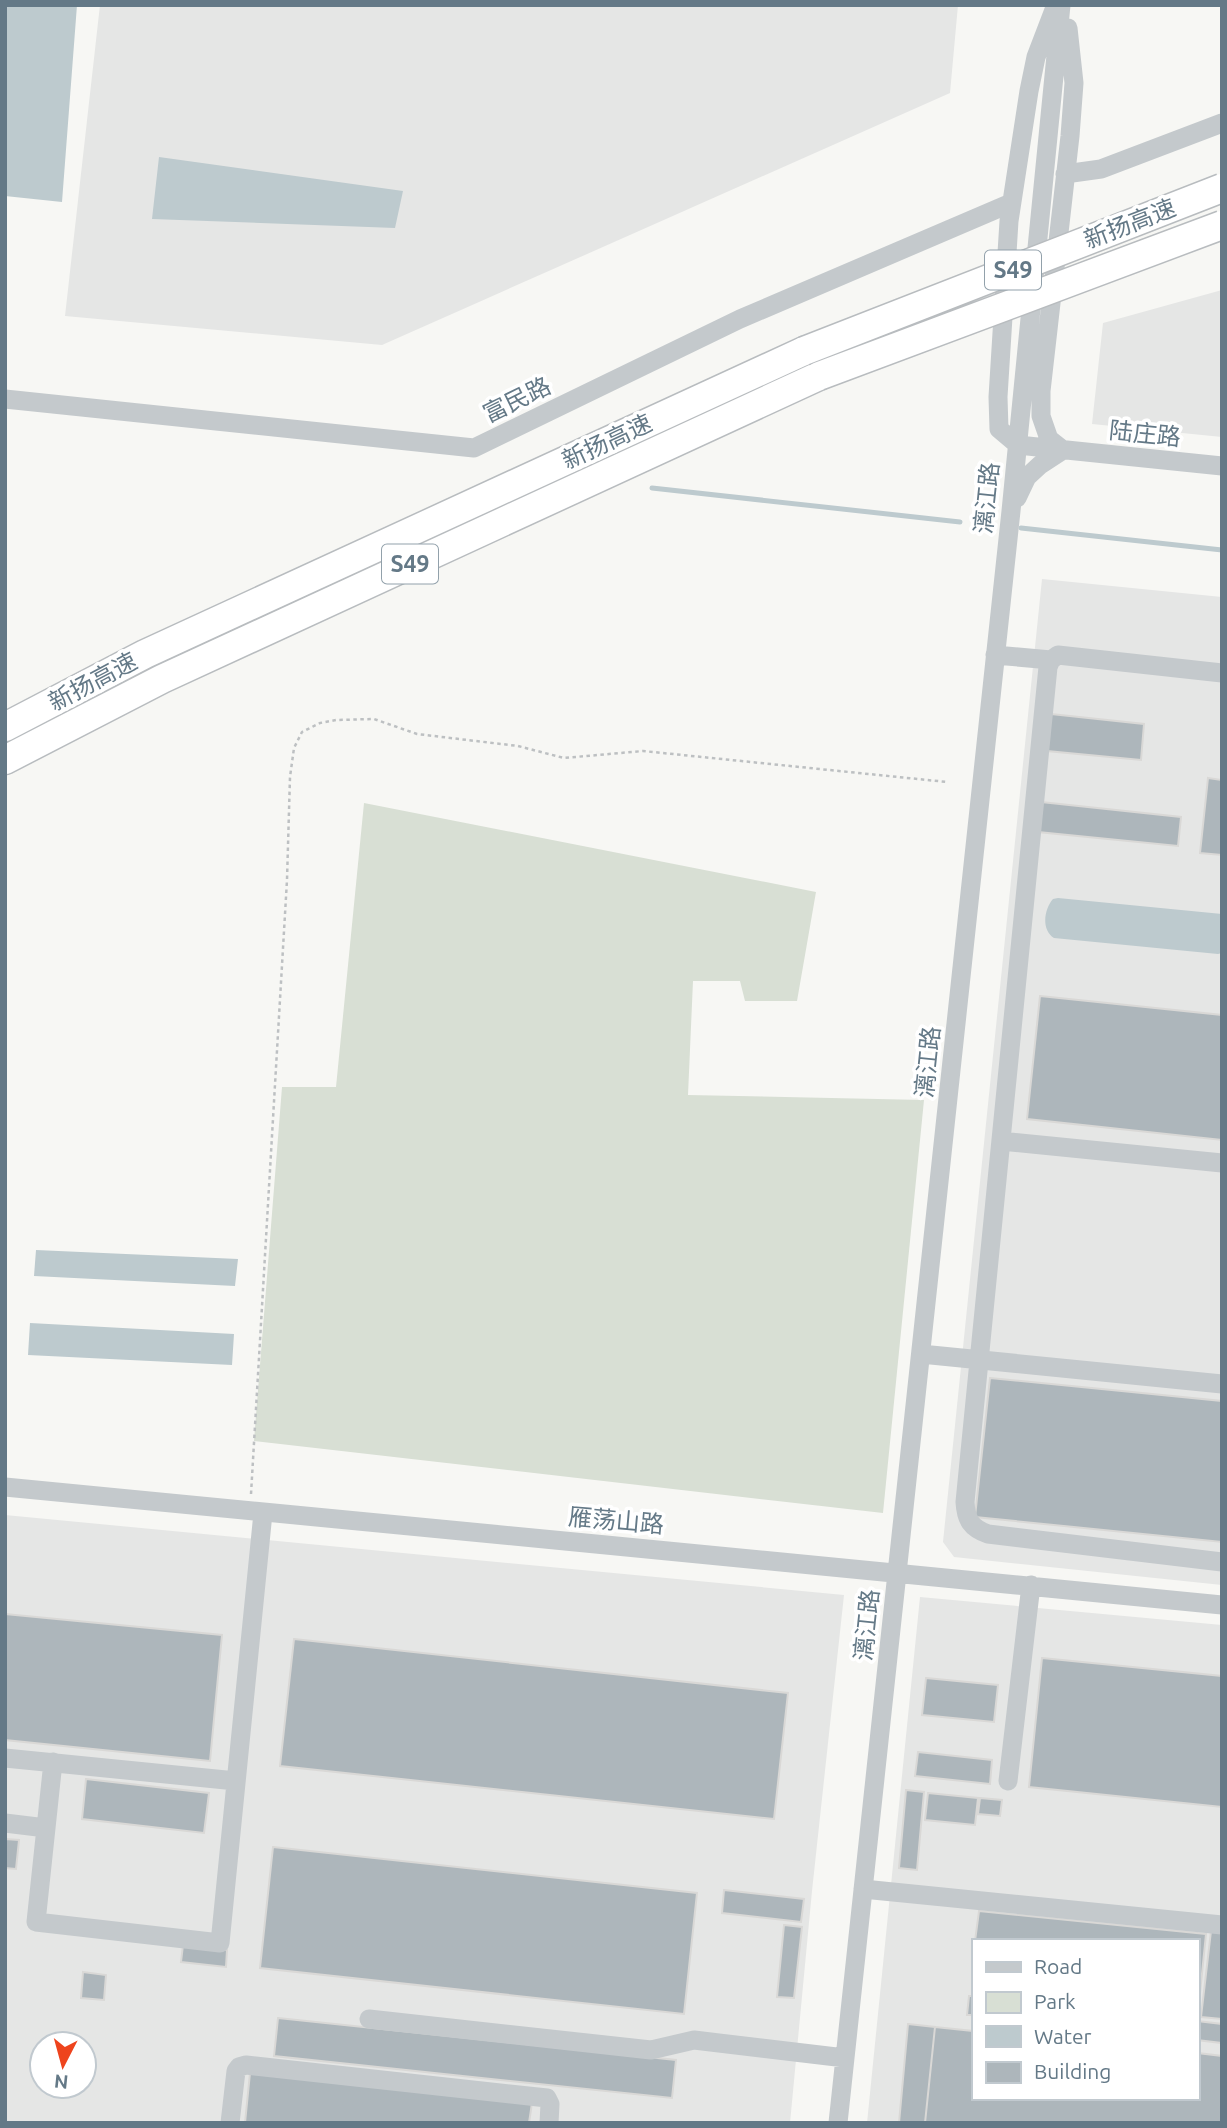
<svg xmlns="http://www.w3.org/2000/svg" width="1227" height="2128" viewBox="0 0 1227 2128" font-family="Ubuntu,'Noto Sans SC',sans-serif">
<style>
.built{fill:#e5e6e5;fill-rule:evenodd}
.green{fill:#d8dfd4}
.water{fill:#bdcace}
.lines{fill:none;stroke-linecap:round;stroke-linejoin:round}
.stream{stroke:#bdcace;stroke-width:5}
.building{fill:#adb6bb;stroke:#d9d8d6;stroke-width:2}
.highway-casing{stroke:#b8bcbf;stroke-width:31}
.path{stroke:#bdc0c2;stroke-width:2.5;stroke-dasharray:3.5 3.5;stroke-linecap:butt}
.minor{stroke:#c4c9cc;stroke-width:19}
.highway{stroke:#fff;stroke-width:28}
.highway-bridge-casing{stroke:#b8bcbf;stroke-width:31;stroke-linecap:butt}
.highway-bridge{stroke:#fff;stroke-width:28}
.labels{text-anchor:middle;stroke-width:7;stroke-linejoin:round;paint-order:stroke}
.shield{fill:#fff;stroke:#92a1ab;stroke-width:2}
.shield-label{font-size:23px;font-weight:bold;fill:#647987}
.street-label{font-size:24px;fill:#647987;stroke:#fff}
</style>
<rect width="100%" height="100%" fill="#f7f7f4"/>
<!-- built -->
<path class="built" d="M 100,5 L 958,5 L 950,93 L 382,345 L 65,316 Z
M 1222,290 L 1222,437 L 1092,424 L 1103,323 Z
M 1042,579 L 1222,597 L 1222,1585 L 954,1557 L 943,1542 Z
M 5,1515 L 844,1595 L 812,1891 L 790,2123 L 5,2123 ZM 42,2044 L 84,2044 L 84,2086 L 42,2086 Z
M 920,1597 L 1222,1625 L 1222,2123 L 867,2123 ZM 973,1941 L 1197,1941 L 1197,2098 L 973,2098 Z"/>
<!-- green -->
<path class="green" d="M 364,803 L 816,892 L 797,1001 L 745,1001 L 740,981 L 693,981 L 688,1095 L 924,1100 L 883,1513 L 254,1441 L 282,1087 L 336,1087 Z"/>
<!-- water -->
<path class="water" d="M 5,5 L 77,5 L 62,202 L 5,196 Z
M 159,157 L 403,191 L 395,228 L 152,219 Z
M 1058,898 L 1222,914 L 1222,953 L 1218,954 L 1054,938 C 1041,930 1044,909 1053,899 Z
M 36,1250 L 238,1259 L 235,1286 L 34,1276 Z
M 30,1323 L 234,1334 L 232,1365 L 28,1355 Z"/>
<g class="lines">
<!-- stream -->
<path class="stream" d="M 652,488 L 960,522
M 1021,528 L 1222,550"/>
</g>
<!-- building -->
<path class="building" d="M 1051,714 L 1144,724 L 1141,760 L 1047,751 Z
M 1208,778 L 1222,780 L 1222,855 L 1200,853 Z
M 1041,802 L 1181,817 L 1178,846 L 1038,832 Z
M 1040,996 L 1222,1015 L 1222,1140 L 1027,1119 Z
M 990,1378 L 1222,1401 L 1222,1542 L 975,1517 Z
M 5,1614 L 222,1635 L 210,1761 L 5,1740 Z
M 294,1639 L 788,1693 L 774,1819 L 280,1766 Z
M 1042,1658 L 1222,1676 L 1222,1807 L 1029,1787 Z
M 926,1678 L 998,1685 L 994,1722 L 922,1715 Z
M 918,1752 L 992,1760 L 990,1784 L 915,1776 Z
M 86,1779 L 209,1793 L 204,1833 L 82,1819 Z
M 906,1790 L 924,1792 L 917,1870 L 899,1868 Z
M 928,1793 L 978,1798 L 975,1825 L 925,1820 Z
M 980,1798 L 1002,1800 L 1000,1816 L 978,1814 Z
M 5,1839 L 19,1840 L 16,1869 L 5,1868 Z
M 273,1847 L 697,1893 L 684,2014 L 260,1968 Z
M 724,1890 L 804,1899 L 801,1922 L 722,1913 Z
M 979,1911 L 1206,1934 L 1199,2003 L 1197,2003 L 1197,1941 L 975,1941 Z
M 784,1925 L 802,1927 L 794,1998 L 777,1997 Z
M 1211,1931 L 1222,1932 L 1222,2019 L 1201,2017 Z
M 183,1945 L 227,1950 L 226,1967 L 181,1962 Z
M 83,1972 L 106,1975 L 104,2000 L 81,1998 Z
M 969,1996 L 973,1996 L 973,2015 L 967,2015 Z
M 278,2018 L 676,2060 L 672,2098 L 274,2056 Z
M 1197,2021 L 1222,2024 L 1222,2043 L 1197,2040 Z
M 908,2024 L 935,2027 L 925,2123 L 899,2123 Z
M 935,2027 L 973,2031 L 973,2098 L 1197,2098 L 1197,2053 L 1222,2056 L 1222,2123 L 925,2123 Z
M 250,2073 L 532,2103 L 529,2123 L 245,2123 Z"/>
<g class="lines">
<!-- highway casing -->
<g class="highway-casing">
<path id="highway" d="M 5,727 L 145,654 L 804,351
M 5,760 L 162,679 L 819,376"/>
</g>
<!-- path -->
<path class="path" d="M 251,1494 L 287,880 L 290,777 L 294,748 L 302,732 L 320,723 L 336,720 L 374,719 L 417,734 L 518,746 L 564,758 L 643,751 L 947,782"/>
<!-- minor -->
<path class="minor" d="M 1054,10 L 1036,57 L 1029,91 L 1009,221 L 998,397 L 999,429 L 1018,445 L 1222,466
M 1065,174 L 1101,169 L 1222,123
M 5,399 L 474,448 L 740,319 L 1011,203
M 1063,450 L 1049,439 L 1041,416 L 1041,391 L 1070,136 L 1074,83 L 1068,28
M 1017,498 L 1027,477 L 1040,465 L 1063,450
M 995,655 L 1051,660
M 1222,673 L 1058,655 L 1051,660 L 1048,667 L 965,1502 C 966,1520 971,1528 988,1534 L 1222,1562
M 1001,1141 L 1222,1163
M 921,1354 L 1222,1384
M 5,1487 C 411,1528 816,1563 1222,1605
M 5,1758 L 236,1781
M 53,1762 L 36,1922 L 220,1943 L 263,1513
M 1008,1781 L 1031,1585
M 5,1823 L 46,1828
M 863,1889 L 1222,1925
M 369,2019 L 651,2050 L 694,2040 L 845,2058
M 230,2123 L 236,2071 L 239,2067 L 246,2065 L 547,2098 L 550,2104 L 549,2123
M 838,2123 L 1011,511 L 1061,5"/>
<!-- highway -->
<use href="#highway" class="highway"/>
<!-- highway-bridge casing -->
<g class="highway-bridge-casing">
<path id="highway-bridge" d="M 804,351 L 1222,188
M 819,376 L 1222,225"/>
</g>
<!-- highway-bridge -->
<use href="#highway-bridge" class="highway-bridge"/>
</g>
<g class="labels">
<!-- shield labels -->
<g class="shield">
<rect x="985" y="250.5" width="56" height="39" rx="5"/>
<rect x="382" y="544.5" width="56" height="39" rx="5"/>
</g>
<g class="shield-label">
<text x="1013" y="278">S49</text>
<text x="410" y="572">S49</text>
</g>
<!-- street labels -->
<g class="street-label">
<text transform="translate(1130 224) rotate(-21)" y="8">新扬高速</text>
<text transform="translate(517 400) rotate(-26)" y="8">富民路</text>
<text transform="translate(1145 434) rotate(6)" y="8">陆庄路</text>
<text transform="translate(607 442) rotate(-25)" y="8">新扬高速</text>
<text transform="translate(987 498) rotate(-84)" y="8">漓江路</text>
<text transform="translate(93 682) rotate(-28)" y="8">新扬高速</text>
<text transform="translate(928 1062) rotate(-84)" y="8">漓江路</text>
<text transform="translate(616 1521) rotate(5)" y="8">雁荡山路</text>
<text transform="translate(867 1625) rotate(-84)" y="8">漓江路</text>
</g>
</g>
<!-- border -->
<rect width="1227" height="2128" fill="none" stroke="#647987" stroke-width="14"/>
<!-- legend -->
<rect x="972" y="1939" width="228" height="161" fill="#ffffff" stroke="#c1c9cf" stroke-width="2"/>
<rect x="986" y="1962" width="35" height="10" fill="#c4c9cc" stroke="#c1c9cf" stroke-width="2"/>
<text x="1034" y="1974" font-size="21" fill="#647987">Road</text>
<rect x="986" y="1992" width="35" height="21" fill="#d8dfd4" stroke="#c1c9cf" stroke-width="2"/>
<text x="1034" y="2009" font-size="21" fill="#647987">Park</text>
<rect x="986" y="2026" width="35" height="21" fill="#bdcace" stroke="#c1c9cf" stroke-width="2"/>
<text x="1034" y="2044" font-size="21" fill="#647987">Water</text>
<rect x="986" y="2062" width="35" height="21" fill="#adb6bb" stroke="#c1c9cf" stroke-width="2"/>
<text x="1034" y="2079" font-size="21" fill="#647987">Building</text>
<!-- north arrow -->
<g transform="translate(63 2065) rotate(186)"><circle r="33" fill="#ffffff" stroke="#c1c9cf" stroke-width="2"/>
<path d="M0-5L12 26L0 18L-12 26Z" fill="#ee441d"/>
<text y="-10" font-size="19" font-weight="bold" text-anchor="middle" fill="#647987">N</text>
</g>
</svg>
